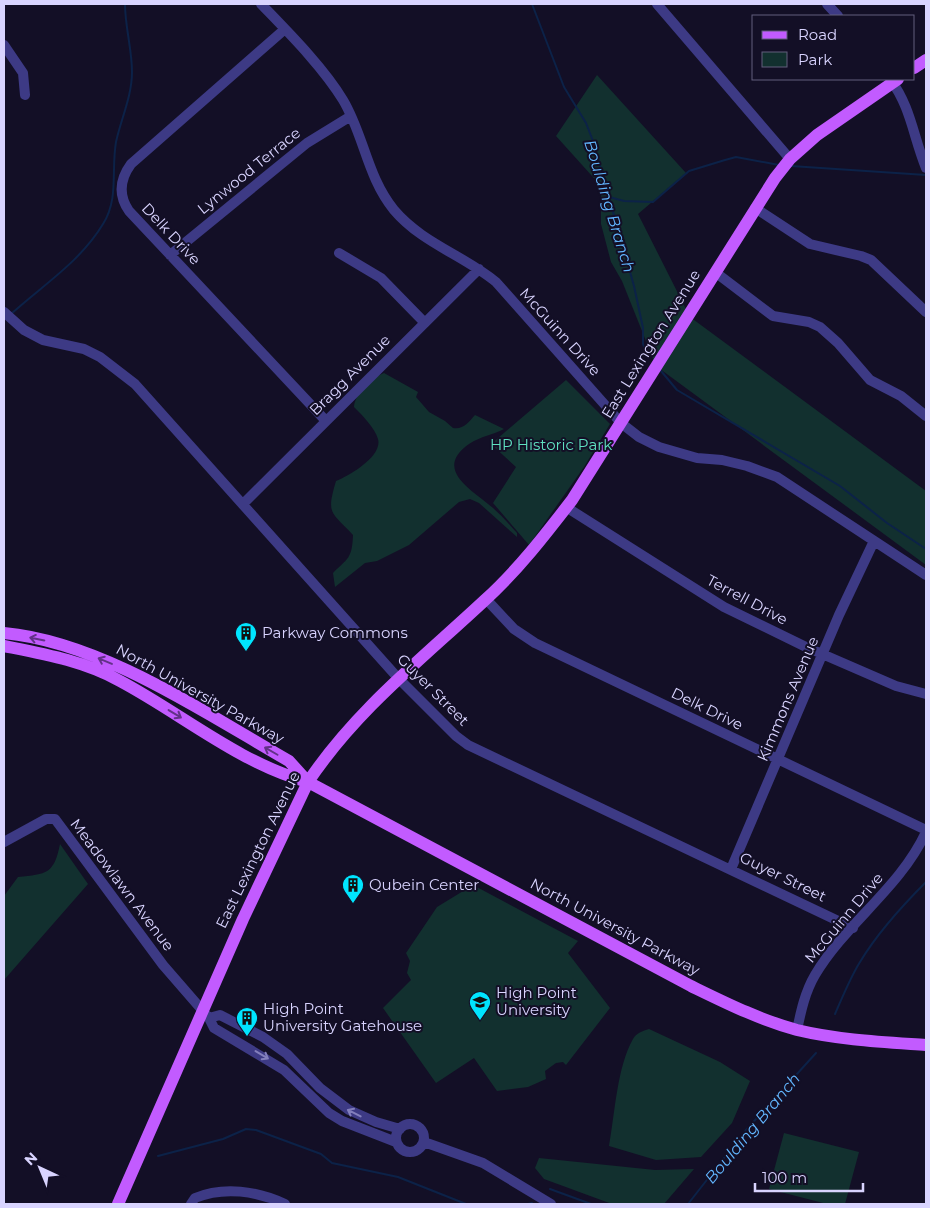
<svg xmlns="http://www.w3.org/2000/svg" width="930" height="1208" viewBox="0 0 930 1208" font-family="Montserrat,sans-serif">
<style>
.green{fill:#12302f}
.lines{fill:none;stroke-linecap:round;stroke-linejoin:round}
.stream{stroke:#0c2248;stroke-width:2}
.minor{stroke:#3d3a85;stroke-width:10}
.major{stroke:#c25bff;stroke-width:12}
.oneway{stroke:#623188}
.oneway2{stroke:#837fbc}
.labels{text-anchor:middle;stroke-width:4;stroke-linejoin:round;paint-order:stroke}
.street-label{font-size:15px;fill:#d9d4ff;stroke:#130f26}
.park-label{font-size:15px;fill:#5fe0c0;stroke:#130f26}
.poi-label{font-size:15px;fill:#d9d4ff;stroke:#130f26;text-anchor:start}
.water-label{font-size:16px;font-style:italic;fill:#62b6ff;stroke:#130f26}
</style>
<rect width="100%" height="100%" fill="#130f26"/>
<!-- green -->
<path class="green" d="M 597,75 L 686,173 L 638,214 L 690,317 L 926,491 L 926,565 L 656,366 L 622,281 L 611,262 L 601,224 L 601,186 L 556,136 Z
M 384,373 L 418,392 L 416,397 L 429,412 L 445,421 L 453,428 C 463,430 469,422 475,415 L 504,429 C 493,435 481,436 469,444 C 432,470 474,491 493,508 C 501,515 509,524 517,533 L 517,537 L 479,503 L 470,499 L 459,502 L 409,545 L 377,561 L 365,563 L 335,587 L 333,573 C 348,558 352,559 353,535 C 331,511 326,515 336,481 C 349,476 383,456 378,439 C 375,428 362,415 354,407 C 355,393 372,378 384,373 Z
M 566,380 L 610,424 L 584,467 L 529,545 L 493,503 L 516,467 L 491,444 Z
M 60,844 L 88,884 L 4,980 L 4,896 L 18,877 C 47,874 54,874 60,844 Z
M 473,885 L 578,941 L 568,953 L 610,1008 L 566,1065 L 563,1062 L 556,1063 L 545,1071 L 546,1079 L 528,1087 L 497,1091 L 474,1058 L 436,1083 L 383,1008 L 411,980 L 407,973 L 410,961 L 406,953 L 437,907 Z
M 649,1029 L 720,1062 L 750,1081 L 732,1123 L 701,1157 L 656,1160 L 609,1146 C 615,1113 617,1067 633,1039 C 636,1033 643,1031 649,1029 Z
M 784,1133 L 859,1152 L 845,1204 L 827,1204 L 769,1189 Z
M 539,1158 L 655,1170 L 694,1169 L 664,1204 L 612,1204 L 544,1179 L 535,1168 Z"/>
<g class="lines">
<!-- stream -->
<path class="stream" d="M 532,4 L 564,87 L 586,123 L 593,141 L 634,286 L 643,328 L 643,344 L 648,358
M 791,166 L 926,175
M 609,197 L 624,201 L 653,202 L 689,171 L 725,160 L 736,157 L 779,165
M 11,314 C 43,285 80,262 103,224 C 119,199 111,170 116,142 C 121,119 132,96 132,72 C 132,49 125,27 125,4
M 661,371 L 677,390 L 840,486 L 887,523 L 926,549
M 835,1014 C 843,996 850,978 860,962 C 878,932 902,906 926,882
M 158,1156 L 223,1139 L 246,1129 L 256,1130 L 321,1154 L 332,1163 L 398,1177 L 466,1204
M 550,1189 L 591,1204
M 528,1204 L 532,1203
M 688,1204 L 746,1130 L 816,1053"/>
<!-- minor -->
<path class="minor" d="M 261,4 C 288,32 323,67 343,100 C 364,135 367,177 394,210 C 422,243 463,255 496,282 L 621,423 L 639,437 L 659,447 L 697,458 L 722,460 L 747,466 L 777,477 L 926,575
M 657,4 L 790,159
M 827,4 L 838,16
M 285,29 L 131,164 C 120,179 118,195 129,211 L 326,421
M 4,45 L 23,73 L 25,95
M 890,79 C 911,107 913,136 926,168
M 755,208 L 810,244 L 861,256 L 871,260 L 926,312
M 339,253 L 381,278 L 424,322
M 170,255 L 307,143 L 351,116
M 715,272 L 773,316 L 809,322 L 820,327 L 838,343 L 870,380 L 901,396 L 926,416
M 4,312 L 24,330 L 43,340 L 84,349 L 100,357 L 135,384 L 398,678 L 456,736 L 468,745 L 853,928
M 243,504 L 479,269
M 566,507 L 724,607 L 806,647 L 896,686 L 926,694
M 486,599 L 514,629 L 535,643 L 926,830
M 4,842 L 46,819 L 55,819 L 163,965 L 209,1018 L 214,1028 L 284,1070 L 329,1113 L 342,1121 L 396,1142
M 731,869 L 839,615 L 874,541
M 209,1018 L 220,1015 L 263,1037 L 287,1054 L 320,1088 L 349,1110 L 376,1122 L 400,1129
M 797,1030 C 801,1011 805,992 815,975 C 846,923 900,888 926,832
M396 1138a14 14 0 1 1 28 0a14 14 0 1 1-28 0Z
M 424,1142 L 483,1163 L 551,1204
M 191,1204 L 195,1198 C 224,1186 257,1191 285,1204"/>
<!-- major -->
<path class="major" d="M 914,68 L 926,60
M 4,633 C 102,642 205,713 289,761 L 308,782
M 4,646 C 44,654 84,661 120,681 C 182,714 239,763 308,782 L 691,986 C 726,1003 760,1020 797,1030 C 839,1040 883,1042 926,1045
M 118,1204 L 243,919 L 308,782 C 356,710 423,658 485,600 C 518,570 545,535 572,500 L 775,178 L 790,159 L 817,135 L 898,79"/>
</g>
<!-- one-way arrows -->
<defs><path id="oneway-shaft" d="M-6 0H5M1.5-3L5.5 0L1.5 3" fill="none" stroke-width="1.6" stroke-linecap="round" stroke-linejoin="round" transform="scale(1.25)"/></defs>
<g class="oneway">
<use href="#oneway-shaft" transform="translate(37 639) rotate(-169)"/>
<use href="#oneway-shaft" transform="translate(105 661) rotate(-157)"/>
<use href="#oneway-shaft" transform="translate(175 714) rotate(31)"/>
<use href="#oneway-shaft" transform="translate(271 751) rotate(-150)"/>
</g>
<g class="oneway2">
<use href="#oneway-shaft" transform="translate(262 1055) rotate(31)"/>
<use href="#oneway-shaft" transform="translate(354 1113) rotate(-153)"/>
</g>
<!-- icons -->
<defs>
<g id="building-pin" transform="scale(1.125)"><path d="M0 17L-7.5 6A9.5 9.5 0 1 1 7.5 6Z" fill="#00e5ff" stroke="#130f26"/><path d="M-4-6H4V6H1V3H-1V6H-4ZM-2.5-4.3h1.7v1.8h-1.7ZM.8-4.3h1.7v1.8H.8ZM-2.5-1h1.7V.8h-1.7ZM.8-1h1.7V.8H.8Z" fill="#111"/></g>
<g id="university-pin" transform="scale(1.125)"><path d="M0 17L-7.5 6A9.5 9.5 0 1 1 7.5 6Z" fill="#00e5ff" stroke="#130f26"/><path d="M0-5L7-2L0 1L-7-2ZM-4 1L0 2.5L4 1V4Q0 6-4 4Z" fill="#111"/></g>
</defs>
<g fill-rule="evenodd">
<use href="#building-pin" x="246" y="633"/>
<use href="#building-pin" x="353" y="885"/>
<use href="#university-pin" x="480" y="1002"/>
<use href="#building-pin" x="247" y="1018"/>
</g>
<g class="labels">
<!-- street labels -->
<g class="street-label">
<text transform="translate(249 171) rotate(-39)" y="5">Lynwood Terrace</text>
<text transform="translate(171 234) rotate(47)" y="5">Delk Drive</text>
<text transform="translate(560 332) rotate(48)" y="5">McGuinn Drive</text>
<text transform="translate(651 344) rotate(-58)" y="5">East Lexington Avenue</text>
<text transform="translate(350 375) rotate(-45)" y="5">Bragg Avenue</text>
<text transform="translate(747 600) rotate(28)" y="5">Terrell Drive</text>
<text transform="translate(433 690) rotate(45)" y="5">Guyer Street</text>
<text transform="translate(200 694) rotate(29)" y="5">North University Parkway</text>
<text transform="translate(788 699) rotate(-67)" y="5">Kimmons Avenue</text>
<text transform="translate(707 709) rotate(26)" y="5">Delk Drive</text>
<text transform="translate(258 850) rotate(-64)" y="5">East Lexington Avenue</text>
<text transform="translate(783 877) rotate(26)" y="5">Guyer Street</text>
<text transform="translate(122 885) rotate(53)" y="5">Meadowlawn Avenue</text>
<text transform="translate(844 918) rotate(-50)" y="5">McGuinn Drive</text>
<text transform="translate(615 927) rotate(28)" y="5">North University Parkway</text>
</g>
<!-- park labels -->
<g class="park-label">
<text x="551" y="450">HP Historic Park</text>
</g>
<!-- poi labels -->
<g class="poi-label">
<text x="262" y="638">Parkway Commons</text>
<text x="369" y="890">Qubein Center</text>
<text x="496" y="998">High Point<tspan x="496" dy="17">University</tspan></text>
<text x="263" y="1014">High Point<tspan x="263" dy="17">University Gatehouse</tspan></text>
</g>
<!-- water labels -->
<g class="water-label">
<text transform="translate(610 206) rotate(73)" y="6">Boulding Branch</text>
<text transform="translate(752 1128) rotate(-50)" y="6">Boulding Branch</text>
</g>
</g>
<!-- border -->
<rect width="930" height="1208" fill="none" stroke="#d9d4ff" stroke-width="10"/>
<!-- legend -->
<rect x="752" y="15" width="162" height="65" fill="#130f26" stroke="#625e7d"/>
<rect x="762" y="31" width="25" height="8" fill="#c25bff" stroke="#625e7d"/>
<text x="798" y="40" font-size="15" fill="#d9d4ff">Road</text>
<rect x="762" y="52" width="25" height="15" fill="#12302f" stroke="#625e7d"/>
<text x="798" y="65" font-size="15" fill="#d9d4ff">Park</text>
<!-- north arrow -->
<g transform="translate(40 1168) rotate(316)" stroke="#130f26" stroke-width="4" paint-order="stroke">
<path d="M0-4L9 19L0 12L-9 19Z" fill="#d9d4ff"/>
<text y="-8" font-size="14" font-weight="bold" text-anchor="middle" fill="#d9d4ff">N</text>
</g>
<!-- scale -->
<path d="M755 1183v8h108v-8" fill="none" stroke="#d9d4ff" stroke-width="2.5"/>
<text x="762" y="1183" font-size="15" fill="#d9d4ff" stroke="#130f26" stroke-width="4" paint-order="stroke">100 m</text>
</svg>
